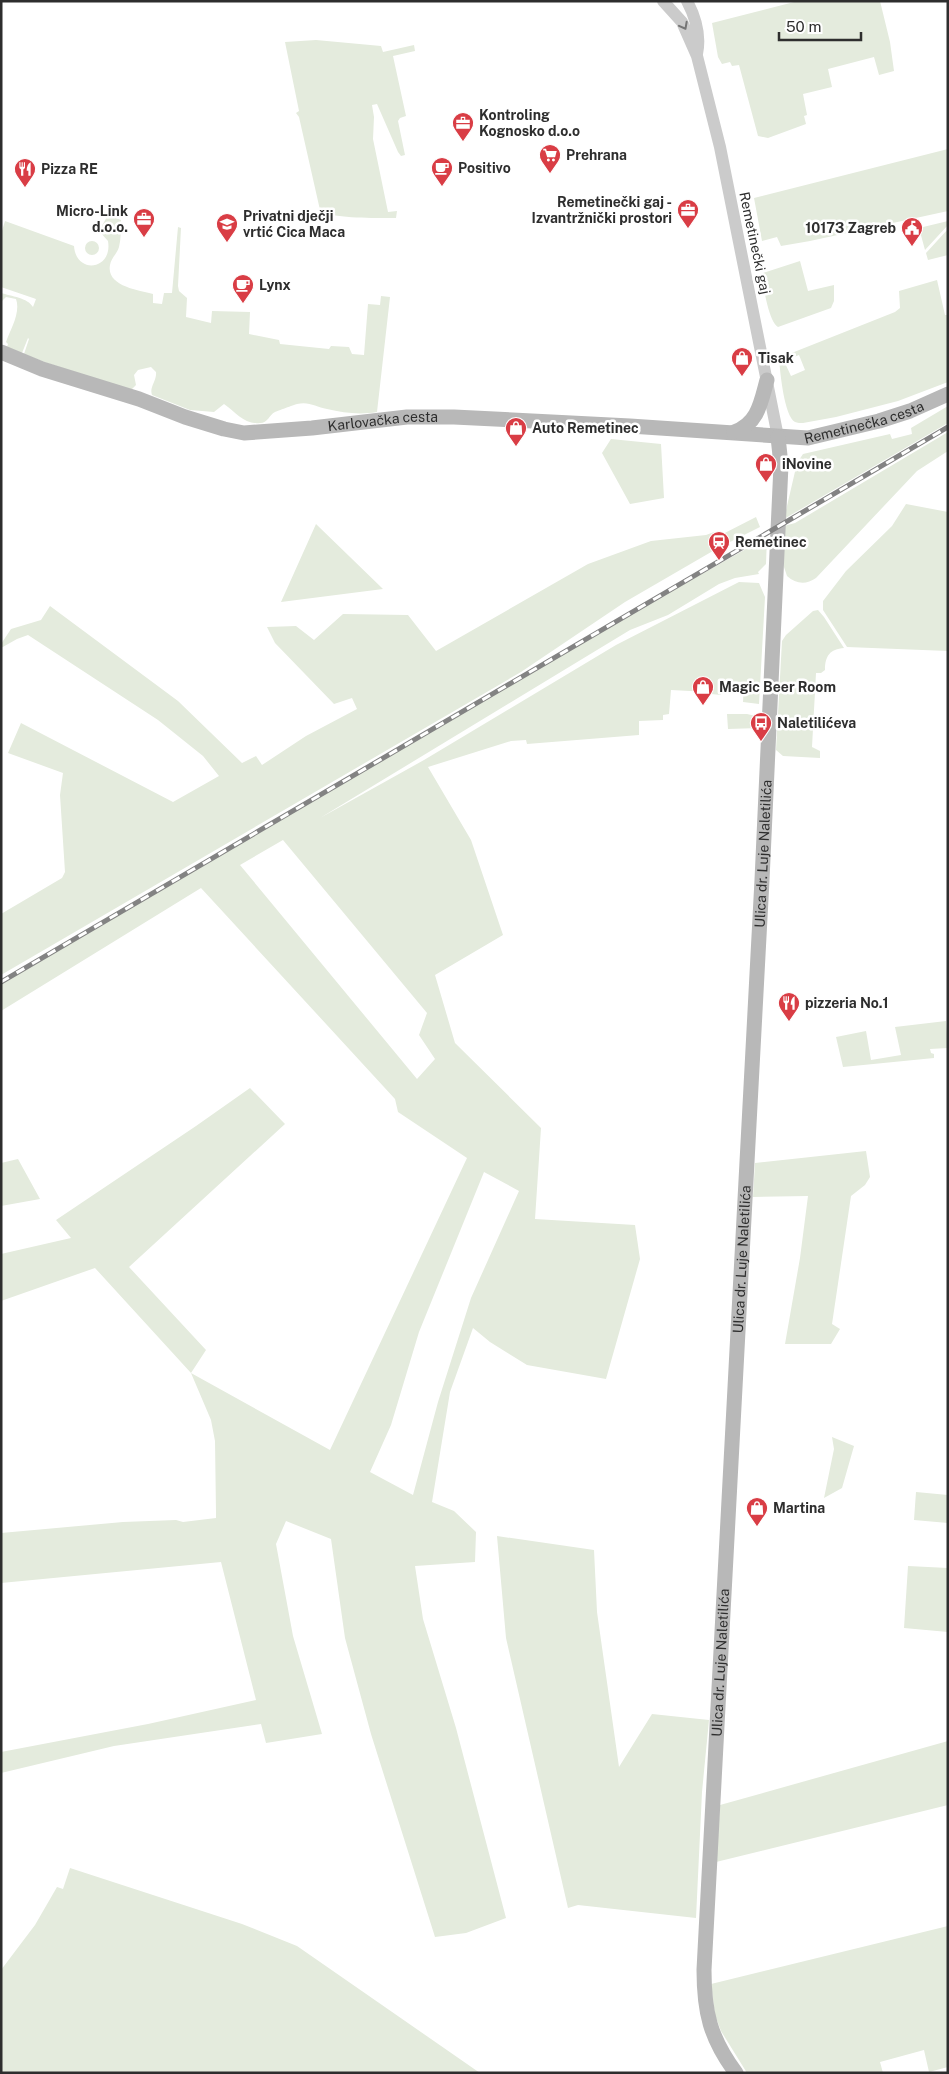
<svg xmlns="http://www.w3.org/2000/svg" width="949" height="2074" viewBox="0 0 949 2074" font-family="'Public Sans',sans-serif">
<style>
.green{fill:#e4ebdd;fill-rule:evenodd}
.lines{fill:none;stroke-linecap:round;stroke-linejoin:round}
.tertiary{stroke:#cbcbcb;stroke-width:12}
.secondary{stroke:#b8b8b8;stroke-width:15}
.rail-casing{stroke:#838383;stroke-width:5}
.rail{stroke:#fff;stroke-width:3;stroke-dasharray:9;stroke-linecap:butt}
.oneway{stroke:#757575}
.labels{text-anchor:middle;stroke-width:5;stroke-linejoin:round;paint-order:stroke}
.poi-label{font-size:14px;font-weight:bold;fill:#2e2e2e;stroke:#fff;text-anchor:start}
.street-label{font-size:14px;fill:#2e2e2e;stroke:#fff}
</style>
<rect width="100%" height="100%" fill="#fff"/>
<!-- green -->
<path class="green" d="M 798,1 L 880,1 L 890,42 L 894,71 L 879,75 L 874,57 L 828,69 L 832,87 L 803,94 L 807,115 L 804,116 L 806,124 L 768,138 L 758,136 L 739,65 L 732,66 L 730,62 L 722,64 L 718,57 L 712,23 Z
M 316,40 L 381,46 L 383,52 L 414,45 L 415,51 L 393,56 L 406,116 L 400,118 L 398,121 L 405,155 L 401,156 L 398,152 L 377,104 L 372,105 L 374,117 L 373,139 L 388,212 L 397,211 L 396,218 C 382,218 327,219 320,210 L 299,117 L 296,113 L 299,111 L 298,106 L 285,42 Z
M 948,149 L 948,211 L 810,241 L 781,246 L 777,237 L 762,241 L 754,198 Z
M 108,215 L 121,220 C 121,229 121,239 119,247 C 117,254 111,258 110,265 C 106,286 138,290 153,294 L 153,303 L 162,304 L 164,293 L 172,293 L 178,227 L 181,228 L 178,286 L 179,291 L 187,298 L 186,317 L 211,323 L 212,311 L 250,312 L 249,334 L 279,340 L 280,344 L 329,349 L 331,346 L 349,347 L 352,354 L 364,355 L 368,304 L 380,305 L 381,296 L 390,297 L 377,412 C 360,415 344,413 327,409 C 316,407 309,401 297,404 C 294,405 277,411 275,412 C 269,415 268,423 260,423 C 244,425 236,412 224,404 L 214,412 L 190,410 L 152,395 C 149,387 157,381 156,372 L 151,367 L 138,370 L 134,375 L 136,385 L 131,390 L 47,363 L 24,354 L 29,339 L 28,338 L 22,353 L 7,347 L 8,344 L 6,342 C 10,330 21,313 16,299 L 6,297 L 1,302 L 1,293 C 11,296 28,298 33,307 L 36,299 L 1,287 L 1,234 L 5,221 L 74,246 C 76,275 113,270 108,241 L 99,231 Z
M 948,221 L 948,225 L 925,250 L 919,228 Z
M 948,229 L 948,255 L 928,260 L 926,253 Z
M85 248a7 7 0 1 1 14 0a7 7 0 1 1-14 0Z
M 800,261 L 808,291 L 834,285 L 834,301 L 831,308 L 778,327 C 769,322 762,284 763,273 Z
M 937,280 L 945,315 L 948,315 L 948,382 L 898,401 L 836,417 L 803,423 C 801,423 797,423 795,422 C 784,416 780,371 779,358 L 895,312 L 900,308 L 899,291 ZM 799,355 L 805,370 L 791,376 L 784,361 Z
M 948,406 L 948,423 L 784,519 L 797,463 L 803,454 L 890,434 L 892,439 L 912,434 L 911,428 Z
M 948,432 L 948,451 L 917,471 L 816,578 C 806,585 796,584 787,576 L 784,567 L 784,526 L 795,523 Z
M 611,439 L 661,444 L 664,498 L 630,504 L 602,453 Z
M 906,504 L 948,512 L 948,651 L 847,647 L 823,610 L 823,601 L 846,571 L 892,526 Z
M 756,517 L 760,527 L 718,548 L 625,602 L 521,672 L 1,975 L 1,914 L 62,878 L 65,872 L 60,795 L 63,773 L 8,753 L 21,723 L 173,802 L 219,776 L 203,756 L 158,720 L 28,635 L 17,639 L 1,648 L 1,644 L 11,629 L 41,620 L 50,606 L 178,701 L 242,763 L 256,756 L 262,765 L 306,736 L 357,709 L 352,698 L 334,704 L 275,643 L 267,627 L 296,626 L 314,640 L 343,614 L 408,615 L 436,651 L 588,564 L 651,541 L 706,535 L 714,532 L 715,538 Z
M 316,524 L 383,589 L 281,602 Z
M 767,537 L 766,564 L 758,572 L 759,574 L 735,578 L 719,584 L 668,615 L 630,630 L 320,818 L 424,760 L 616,645 L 739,582 L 759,583 L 765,597 L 759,704 L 743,702 L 744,682 L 722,681 L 721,695 L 711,694 L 708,692 L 671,690 L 669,714 L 663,715 L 663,720 L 639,721 L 639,735 L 527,744 L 526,740 L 511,741 L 428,767 L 471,840 L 503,935 L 435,975 L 455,1043 L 541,1128 L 535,1219 L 635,1225 L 640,1259 L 606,1379 L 527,1365 L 490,1342 L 473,1328 L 450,1392 L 432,1502 L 454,1511 L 476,1532 L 475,1562 L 415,1566 L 423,1619 L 456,1728 L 506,1918 L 466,1933 L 435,1937 L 371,1734 L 345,1638 L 331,1539 L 286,1521 L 276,1544 L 293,1636 L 322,1734 L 266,1743 L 261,1724 L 114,1746 L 1,1773 L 1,1752 L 148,1724 L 256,1700 L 221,1562 L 1,1583 L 1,1533 L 123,1522 L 176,1520 L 183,1522 L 216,1518 L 216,1513 L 215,1441 L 211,1420 L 191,1373 L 95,1268 L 1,1301 L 1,1254 L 71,1238 L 56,1220 L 196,1126 L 250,1088 L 285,1124 L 129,1267 L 206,1350 L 191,1373 L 330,1450 L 467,1158 L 398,1112 L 395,1099 L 201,888 L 1,1011 L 1,982 L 557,656 ZM 283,840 L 427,1013 L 419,1035 L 435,1059 L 417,1079 L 240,865 ZM 484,1172 L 519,1191 L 471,1298 L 438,1402 L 413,1495 L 370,1472 L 391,1425 L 419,1332 Z
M 818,610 L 824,617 L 844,648 C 830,649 825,656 825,670 L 821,673 L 816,673 L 812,747 L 820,751 L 820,758 L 783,756 L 776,750 L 782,641 L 786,635 L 813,611 Z
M 727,714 L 747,714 L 760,717 L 759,728 L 728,729 Z
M 946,1021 L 948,1048 L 930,1049 L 931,1053 L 934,1054 L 934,1058 L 843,1067 L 836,1037 L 866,1031 L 871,1060 L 901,1055 L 895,1027 Z
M 866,1151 L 870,1177 L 865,1185 L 851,1196 L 832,1324 L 840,1329 L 831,1344 L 785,1344 L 800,1258 L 808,1196 L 753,1197 L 755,1163 Z
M 18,1159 L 40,1199 L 1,1206 L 1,1163 Z
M 832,1437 L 854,1446 L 842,1488 L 824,1498 L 834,1449 Z
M 916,1492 L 948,1495 L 948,1523 L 914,1520 Z
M 497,1536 L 594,1550 L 597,1612 L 619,1767 L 652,1714 L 709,1720 L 702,1792 L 696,1918 L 578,1905 L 568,1908 L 506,1638 Z
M 908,1566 L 948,1568 L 948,1632 L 904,1628 Z
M 948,1741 L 948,1805 L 716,1862 L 720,1805 Z
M 70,1868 L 242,1924 L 297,1946 L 480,2073 L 1,2073 L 1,1970 L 35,1925 L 57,1887 L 63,1889 Z
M 948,1926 L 948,2067 L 929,2072 L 924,2050 L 880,2062 L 883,2073 L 747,2073 L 721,2031 L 715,2015 L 711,1984 Z"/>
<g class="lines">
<!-- tertiary -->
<path class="tertiary" d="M 663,1 L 682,22 L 697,56 L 720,147 L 778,437
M 687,1 C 696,18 701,35 697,54"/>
<!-- secondary -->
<g class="secondary">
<path id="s1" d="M 1,352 L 42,369 L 139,399 L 185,417 L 224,429 L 244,433 L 312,428 L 407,417 L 454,417 L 630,426 L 808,438 L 879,421 L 910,411 L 948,394"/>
<path d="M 734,432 C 758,424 761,402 767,380"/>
<path id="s2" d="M 736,2073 C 710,2038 704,2012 704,1970 L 762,880 L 781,465 L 778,437"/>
</g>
<!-- rail casing -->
<g class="rail-casing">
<path id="rail" d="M 1,982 L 948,427"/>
</g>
<!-- rail -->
<use href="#rail" class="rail"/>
</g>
<!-- one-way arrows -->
<defs><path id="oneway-chevron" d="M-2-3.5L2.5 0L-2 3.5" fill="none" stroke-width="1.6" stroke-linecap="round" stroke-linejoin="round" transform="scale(1.25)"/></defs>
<use class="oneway" href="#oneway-chevron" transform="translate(684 26) rotate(62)"/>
<!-- icons -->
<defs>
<g id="office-pin" transform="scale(1.125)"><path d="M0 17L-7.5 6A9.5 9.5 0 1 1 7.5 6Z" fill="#d93d45" stroke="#fff"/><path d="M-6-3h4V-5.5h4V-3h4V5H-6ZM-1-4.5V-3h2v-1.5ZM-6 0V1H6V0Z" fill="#fff"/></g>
<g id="supermarket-pin" transform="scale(1.125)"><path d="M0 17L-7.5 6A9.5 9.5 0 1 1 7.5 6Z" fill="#d93d45" stroke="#fff"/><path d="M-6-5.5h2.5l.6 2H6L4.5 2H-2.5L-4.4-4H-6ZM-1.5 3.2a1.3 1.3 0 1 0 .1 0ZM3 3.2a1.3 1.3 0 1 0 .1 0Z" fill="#fff"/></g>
<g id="cafe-pin" transform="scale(1.125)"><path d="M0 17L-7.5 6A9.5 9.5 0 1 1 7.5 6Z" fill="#d93d45" stroke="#fff"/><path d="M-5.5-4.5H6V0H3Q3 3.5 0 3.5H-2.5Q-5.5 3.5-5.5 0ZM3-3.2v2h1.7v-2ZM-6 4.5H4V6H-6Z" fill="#fff"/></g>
<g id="restaurant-pin" transform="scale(1.125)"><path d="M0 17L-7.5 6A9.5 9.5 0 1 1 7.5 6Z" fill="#d93d45" stroke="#fff"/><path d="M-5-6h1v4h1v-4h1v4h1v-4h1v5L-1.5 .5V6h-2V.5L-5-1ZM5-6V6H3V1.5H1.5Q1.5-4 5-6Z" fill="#fff"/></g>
<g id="school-pin" transform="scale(1.125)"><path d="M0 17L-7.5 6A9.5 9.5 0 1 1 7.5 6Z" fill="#d93d45" stroke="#fff"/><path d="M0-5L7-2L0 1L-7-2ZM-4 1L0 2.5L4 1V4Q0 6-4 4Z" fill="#fff"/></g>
<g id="civic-pin" transform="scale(1.125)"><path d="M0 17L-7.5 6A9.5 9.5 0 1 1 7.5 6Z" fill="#d93d45" stroke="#fff"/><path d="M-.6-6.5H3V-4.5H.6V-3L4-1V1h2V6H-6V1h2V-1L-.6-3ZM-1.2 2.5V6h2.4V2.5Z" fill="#fff"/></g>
<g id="shop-pin" transform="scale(1.125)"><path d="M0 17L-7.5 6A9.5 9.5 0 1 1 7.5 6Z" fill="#d93d45" stroke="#fff"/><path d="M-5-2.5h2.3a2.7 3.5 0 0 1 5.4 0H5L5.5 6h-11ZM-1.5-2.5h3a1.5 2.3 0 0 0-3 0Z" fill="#fff"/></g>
<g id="station-pin" transform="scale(1.125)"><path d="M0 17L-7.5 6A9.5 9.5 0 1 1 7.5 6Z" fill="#d93d45" stroke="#fff"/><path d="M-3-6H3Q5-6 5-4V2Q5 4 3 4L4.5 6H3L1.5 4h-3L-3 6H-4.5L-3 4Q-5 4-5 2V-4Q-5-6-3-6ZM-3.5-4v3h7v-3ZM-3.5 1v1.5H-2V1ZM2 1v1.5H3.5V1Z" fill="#fff"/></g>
<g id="bus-pin" transform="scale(1.125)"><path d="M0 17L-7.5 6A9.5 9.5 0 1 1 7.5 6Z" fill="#d93d45" stroke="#fff"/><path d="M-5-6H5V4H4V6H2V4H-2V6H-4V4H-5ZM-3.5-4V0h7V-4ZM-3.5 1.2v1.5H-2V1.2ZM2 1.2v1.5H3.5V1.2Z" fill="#fff"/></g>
</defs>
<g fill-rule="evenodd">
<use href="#office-pin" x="463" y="123"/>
<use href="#supermarket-pin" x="550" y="155"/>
<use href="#cafe-pin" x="442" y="168"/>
<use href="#restaurant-pin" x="25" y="169"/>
<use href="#office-pin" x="688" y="210"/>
<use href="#office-pin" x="144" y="219"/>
<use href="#school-pin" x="227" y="224"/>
<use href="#civic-pin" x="912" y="228"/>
<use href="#cafe-pin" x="243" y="285"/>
<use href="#shop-pin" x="742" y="358"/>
<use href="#shop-pin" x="516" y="428"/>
<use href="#shop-pin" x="766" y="464"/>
<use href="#station-pin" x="719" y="542"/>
<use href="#shop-pin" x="703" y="687"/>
<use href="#bus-pin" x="761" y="723"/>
<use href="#restaurant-pin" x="789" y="1003"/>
<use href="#shop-pin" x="757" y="1508"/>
</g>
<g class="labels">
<!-- poi labels -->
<g class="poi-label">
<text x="479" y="120">Kontroling<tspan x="479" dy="16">Kognosko d.o.o</tspan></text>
<text x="566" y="160">Prehrana</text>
<text x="458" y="173">Positivo</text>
<text x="41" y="174">Pizza RE</text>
<text x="672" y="207" text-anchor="end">Remetinečki gaj -<tspan x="672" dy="16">Izvantržnički prostori</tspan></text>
<text x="128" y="216" text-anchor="end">Micro-Link<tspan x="128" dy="16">d.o.o.</tspan></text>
<text x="243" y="221">Privatni dječji<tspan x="243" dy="16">vrtić Cica Maca</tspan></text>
<text x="896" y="233" text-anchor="end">10173 Zagreb</text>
<text x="259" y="290">Lynx</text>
<text x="758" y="363">Tisak</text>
<text x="532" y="433">Auto Remetinec</text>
<text x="782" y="469">iNovine</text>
<text x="735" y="547">Remetinec</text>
<text x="719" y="692">Magic Beer Room</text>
<text x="777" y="728">Naletilićeva</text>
<text x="805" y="1008">pizzeria No.1</text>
<text x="773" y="1513">Martina</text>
</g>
<!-- street labels -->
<g class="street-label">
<text transform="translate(755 243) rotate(78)" y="5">Remetinečki gaj</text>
<text dy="5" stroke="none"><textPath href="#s1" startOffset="880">Remetinečka cesta</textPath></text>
<text dy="5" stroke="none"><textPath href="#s1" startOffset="396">Karlovačka cesta</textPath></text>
<text dy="5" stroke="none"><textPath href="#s2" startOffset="1228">Ulica dr. Luje Naletilića</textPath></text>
<text dy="5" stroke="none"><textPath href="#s2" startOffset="822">Ulica dr. Luje Naletilića</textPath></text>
<text dy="5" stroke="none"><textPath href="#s2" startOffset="418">Ulica dr. Luje Naletilića</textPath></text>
</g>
</g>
<!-- border -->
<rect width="949" height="2074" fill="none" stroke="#2e2e2e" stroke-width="5"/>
<!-- scale -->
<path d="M779 32v8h82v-8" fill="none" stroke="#2e2e2e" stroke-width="2.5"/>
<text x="786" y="32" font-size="15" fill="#2e2e2e" stroke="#ffffff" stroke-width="4" paint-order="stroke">50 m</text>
</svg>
